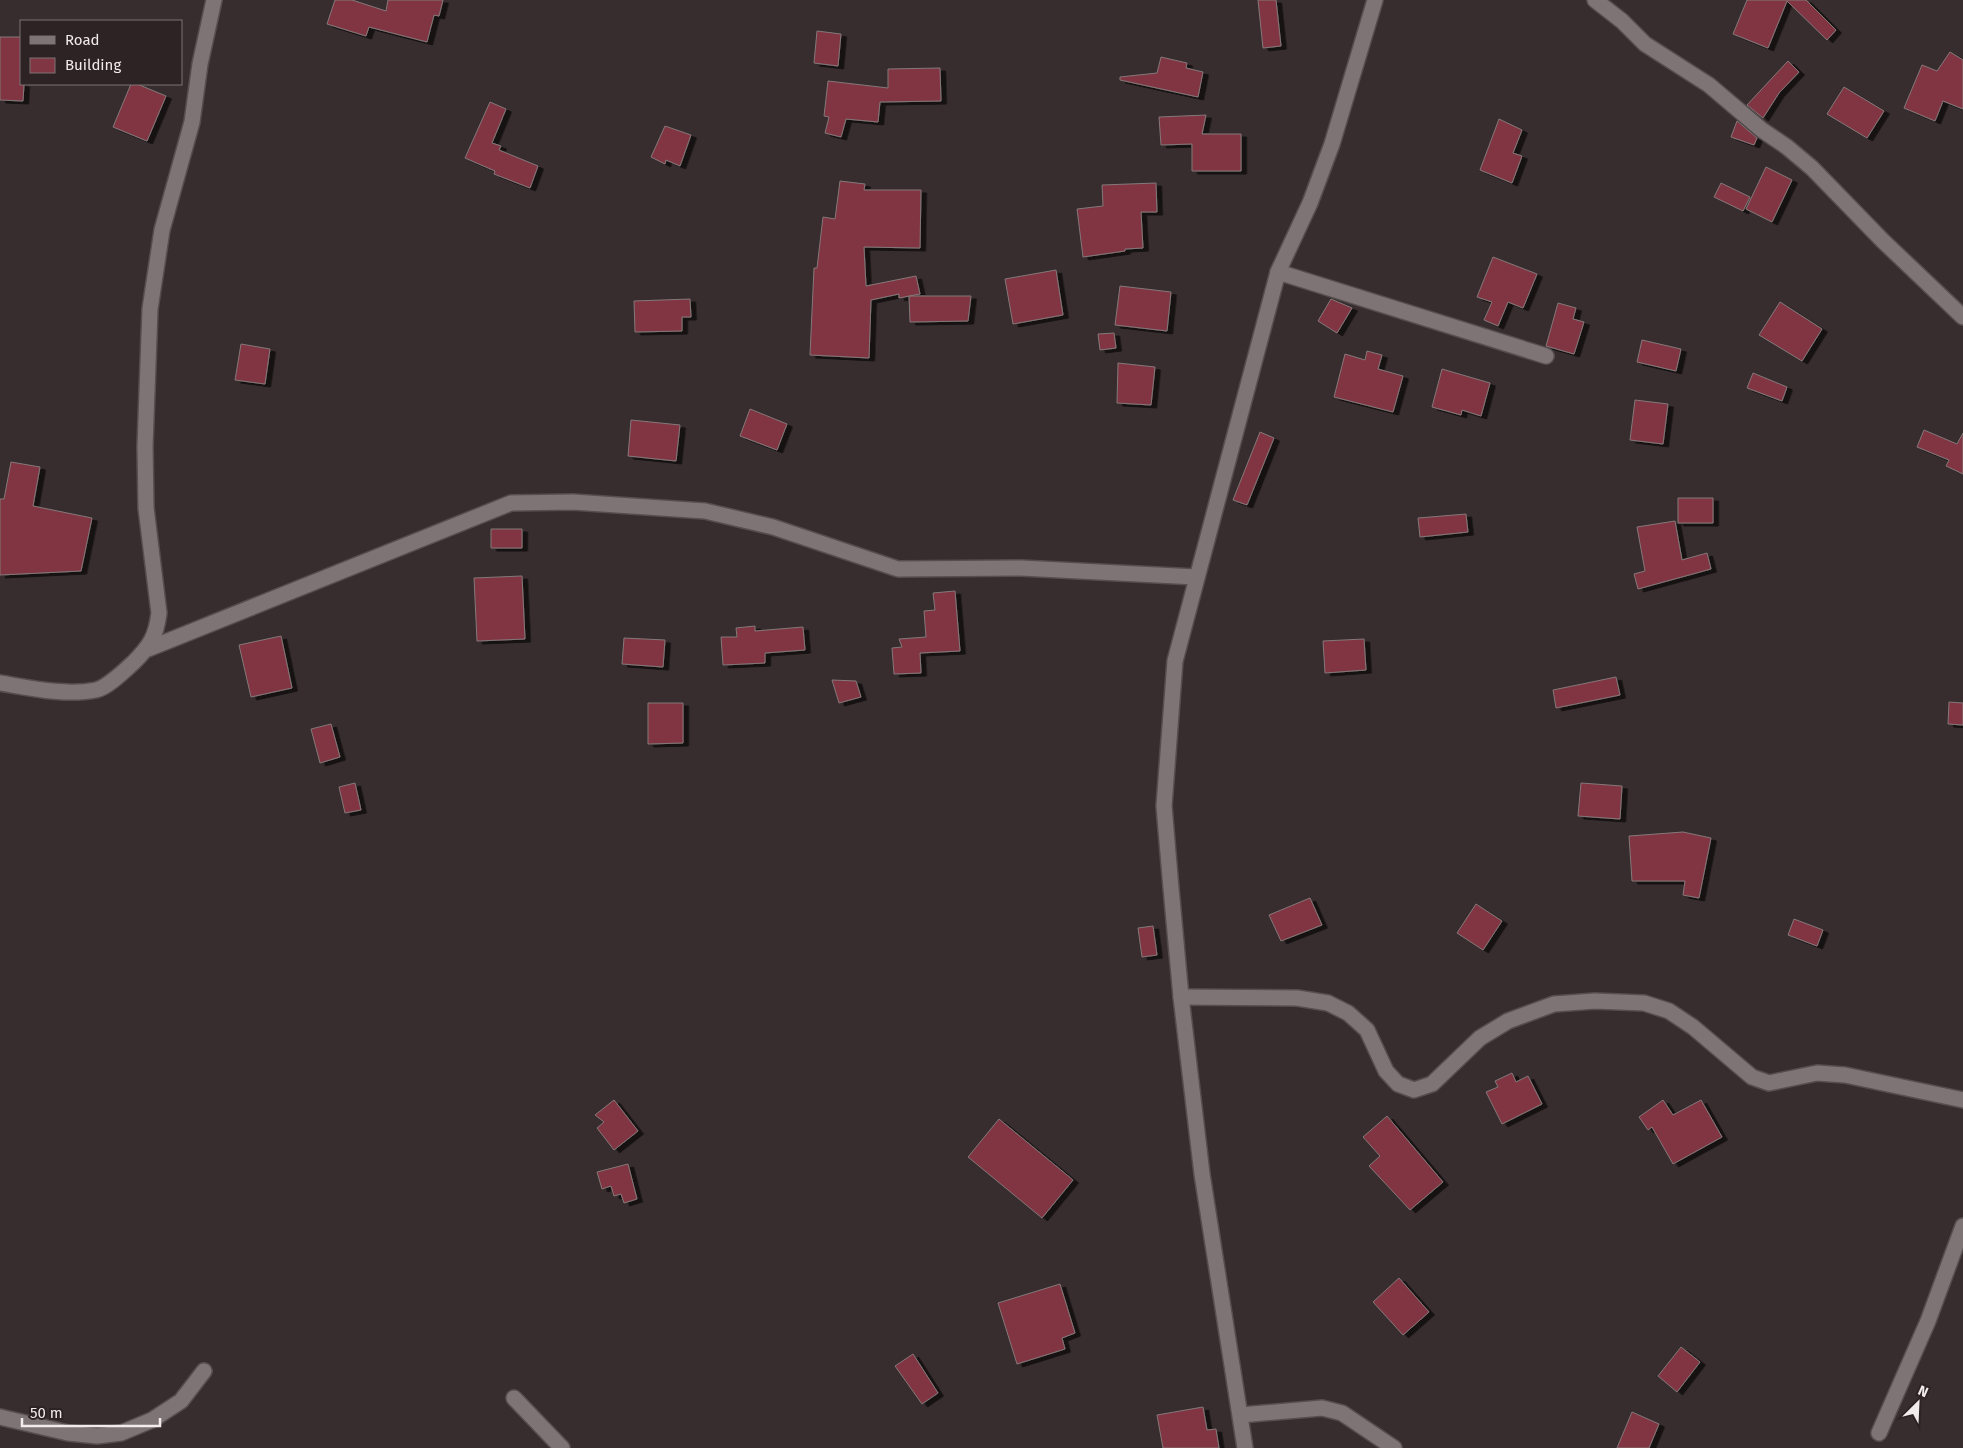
<svg xmlns="http://www.w3.org/2000/svg" width="1963" height="1448" viewBox="0 0 1963 1448" font-family="'Fira Sans',sans-serif">
<style>
.building{fill:#813643;stroke:#847879;filter:url(#shadow)}
.lines{fill:none;stroke-linecap:round;stroke-linejoin:round}
.street-casing{stroke:#554d4e;stroke-width:18}
.secondary-casing{stroke:#554d4e;stroke-width:18}
.street{stroke:#7f7475;stroke-width:15}
.secondary{stroke:#7f7475;stroke-width:15}
</style>
<defs>
<filter id="shadow"><feDropShadow dx="5.5" dy="3" stdDeviation="0" flood-color="#0009"/></filter>
</defs>
<rect width="100%" height="100%" fill="#372d2e"/>
<!-- building -->
<path class="building" d="M 335,0 L 352,0 L 386,11 L 388,0 L 443,0 L 439,16 L 434,15 L 427,42 L 369,27 L 366,36 L 327,24 Z
M 1258,0 L 1276,0 L 1281,46 L 1263,48 Z
M 1747,0 L 1806,0 L 1836,30 L 1827,40 L 1787,1 L 1768,48 L 1733,34 Z
M 817,31 L 841,34 L 838,66 L 814,63 Z
M 0,37 L 21,37 L 21,84 L 24,84 L 23,101 L 0,100 Z
M 1950,52 L 1963,60 L 1963,109 L 1943,101 L 1935,121 L 1904,108 L 1922,65 L 1937,71 Z
M 1161,57 L 1187,63 L 1186,68 L 1203,72 L 1198,97 L 1120,80 L 1120,77 L 1157,73 Z
M 1788,61 L 1799,72 L 1779,93 L 1763,118 L 1747,105 Z
M 940,68 L 941,101 L 880,102 L 878,122 L 846,119 L 841,137 L 825,133 L 829,117 L 824,116 L 828,81 L 888,88 L 888,69 Z
M 131,84 L 137,84 L 166,96 L 147,141 L 113,127 Z
M 1844,87 L 1884,111 L 1867,138 L 1827,114 Z
M 490,102 L 506,109 L 492,143 L 501,146 L 499,150 L 538,166 L 530,188 L 494,174 L 495,171 L 465,158 Z
M 1206,115 L 1202,134 L 1241,134 L 1241,171 L 1192,171 L 1192,144 L 1161,145 L 1159,117 Z
M 1499,119 L 1522,130 L 1513,153 L 1522,156 L 1512,183 L 1480,170 Z
M 1737,121 L 1757,138 L 1754,145 L 1731,137 Z
M 665,126 L 691,135 L 680,166 L 666,160 L 665,164 L 651,157 Z
M 1766,167 L 1792,180 L 1772,222 L 1746,209 Z
M 840,181 L 865,184 L 864,190 L 921,190 L 920,248 L 864,247 L 866,286 L 916,276 L 920,294 L 899,298 L 899,294 L 871,300 L 869,358 L 810,355 L 814,268 L 817,268 L 823,217 L 835,219 Z
M 1156,183 L 1157,212 L 1141,212 L 1143,248 L 1125,249 L 1125,251 L 1083,257 L 1077,209 L 1103,206 L 1102,185 Z
M 1721,183 L 1750,197 L 1743,211 L 1714,197 Z
M 1493,257 L 1537,274 L 1523,308 L 1508,302 L 1498,326 L 1484,320 L 1492,302 L 1477,297 Z
M 1056,270 L 1063,315 L 1013,324 L 1005,279 Z
M 1120,286 L 1171,292 L 1167,331 L 1115,325 Z
M 909,296 L 971,296 L 968,321 L 910,322 Z
M 690,299 L 691,317 L 682,317 L 682,331 L 635,332 L 634,301 Z
M 1331,299 L 1352,308 L 1337,333 L 1318,321 Z
M 1780,302 L 1822,329 L 1802,361 L 1759,335 Z
M 1558,303 L 1576,308 L 1573,319 L 1584,322 L 1574,354 L 1546,346 Z
M 1114,333 L 1116,348 L 1100,350 L 1098,334 Z
M 1642,340 L 1681,349 L 1676,371 L 1637,362 Z
M 241,344 L 270,349 L 265,384 L 235,380 Z
M 1367,351 L 1382,355 L 1378,369 L 1403,376 L 1393,412 L 1334,397 L 1345,354 L 1365,360 Z
M 1118,363 L 1155,367 L 1151,405 L 1117,403 Z
M 1442,369 L 1490,383 L 1481,416 L 1462,410 L 1461,415 L 1432,407 Z
M 1753,373 L 1787,387 L 1782,401 L 1747,388 Z
M 1635,400 L 1668,404 L 1663,444 L 1630,440 Z
M 750,409 L 787,424 L 777,450 L 740,436 Z
M 631,420 L 680,425 L 676,461 L 628,456 Z
M 1924,430 L 1957,444 L 1963,433 L 1963,474 L 1946,466 L 1949,460 L 1917,447 Z
M 1260,432 L 1274,438 L 1247,505 L 1233,500 Z
M 11,462 L 40,467 L 33,506 L 92,518 L 81,571 L 0,575 L 0,499 L 4,499 Z
M 1678,498 L 1713,498 L 1713,523 L 1678,523 Z
M 1466,514 L 1468,532 L 1420,537 L 1418,518 Z
M 1675,521 L 1682,560 L 1707,553 L 1711,569 L 1638,589 L 1634,574 L 1645,571 L 1637,527 Z
M 491,529 L 522,529 L 522,548 L 491,548 Z
M 522,576 L 525,639 L 477,641 L 474,578 Z
M 955,591 L 960,651 L 920,653 L 921,673 L 894,674 L 892,648 L 902,647 L 899,639 L 926,637 L 924,611 L 935,610 L 933,593 Z
M 755,626 L 755,631 L 803,627 L 805,650 L 765,653 L 765,663 L 723,665 L 721,637 L 737,637 L 736,628 Z
M 281,636 L 292,688 L 251,697 L 239,645 Z
M 624,638 L 665,640 L 663,667 L 622,664 Z
M 1364,639 L 1366,670 L 1325,673 L 1323,641 Z
M 1616,677 L 1620,695 L 1556,708 L 1553,690 Z
M 832,680 L 856,681 L 861,697 L 839,703 Z
M 1949,702 L 1963,703 L 1963,725 L 1948,724 Z
M 648,703 L 683,703 L 683,743 L 648,744 Z
M 331,724 L 340,757 L 320,763 L 311,729 Z
M 355,783 L 361,810 L 345,813 L 339,787 Z
M 1581,783 L 1622,786 L 1620,819 L 1578,816 Z
M 1683,832 L 1711,838 L 1699,898 L 1683,895 L 1685,881 L 1632,881 L 1629,836 Z
M 1310,898 L 1322,925 L 1281,941 L 1269,915 Z
M 1476,904 L 1502,921 L 1483,950 L 1457,933 Z
M 1794,919 L 1823,930 L 1817,946 L 1788,935 Z
M 1153,926 L 1157,955 L 1142,957 L 1138,928 Z
M 1512,1073 L 1516,1082 L 1528,1076 L 1542,1104 L 1502,1124 L 1486,1092 L 1498,1087 L 1495,1081 Z
M 614,1100 L 638,1131 L 614,1150 L 597,1128 L 604,1122 L 595,1115 Z
M 1663,1100 L 1673,1115 L 1701,1100 L 1722,1137 L 1673,1164 L 1652,1127 L 1648,1130 L 1639,1117 Z
M 1387,1116 L 1443,1182 L 1410,1210 L 1369,1166 L 1380,1156 L 1363,1137 Z
M 999,1119 L 1073,1180 L 1042,1218 L 968,1157 Z
M 628,1164 L 637,1199 L 624,1203 L 621,1194 L 614,1196 L 611,1186 L 602,1189 L 597,1172 Z
M 1399,1278 L 1429,1312 L 1403,1335 L 1373,1302 Z
M 1060,1284 L 1075,1333 L 1062,1338 L 1065,1349 L 1017,1364 L 998,1303 Z
M 1681,1347 L 1700,1362 L 1677,1392 L 1658,1376 Z
M 913,1354 L 938,1393 L 922,1404 L 895,1366 Z
M 1203,1407 L 1207,1430 L 1216,1429 L 1219,1448 L 1163,1448 L 1157,1415 Z
M 1632,1412 L 1659,1424 L 1649,1448 L 1617,1448 Z"/>
<g class="lines">
<!-- street casing -->
<g class="street-casing">
<path id="street" d="M 1595,0 L 1622,21 L 1645,44 L 1709,85 L 1762,130 L 1787,147 L 1812,168 L 1883,241 L 1963,317
M 1278,272 L 1546,356
M 148,649 L 511,503 L 573,502 L 705,511 L 773,527 L 898,569 L 1021,568 L 1196,577
M 0,683 C 30,688 66,696 96,690 C 108,687 124,671 133,663 C 150,646 156,637 159,613 L 146,508 L 145,446 L 150,309 L 162,230 L 192,122 L 200,64 L 214,0
M 1181,997 L 1297,998 L 1328,1003 L 1348,1013 L 1367,1030 L 1386,1071 L 1398,1084 L 1414,1090 L 1432,1084 L 1480,1038 L 1508,1021 L 1554,1004 L 1595,1001 L 1644,1003 L 1669,1011 L 1693,1027 L 1752,1077 L 1769,1083 L 1817,1073 L 1845,1075 L 1963,1100
M 514,1398 L 562,1448
M 1241,1415 L 1322,1408 L 1342,1413 L 1394,1448
M 0,1417 L 68,1433 L 97,1436 L 121,1433 L 152,1420 L 181,1401 L 204,1371
M 1879,1433 L 1928,1321 L 1963,1226"/>
</g>
<!-- secondary casing -->
<g class="secondary-casing">
<path id="secondary" d="M 1245,1448 L 1202,1174 L 1181,997 L 1171,888 L 1164,806 L 1175,661 L 1278,272 L 1310,203 L 1332,144 L 1375,0"/>
</g>
<!-- street -->
<use href="#street" class="street"/>
<!-- secondary -->
<use href="#secondary" class="secondary"/>
</g>
<!-- legend -->
<rect x="20" y="20" width="162" height="65" fill="#2d2324" stroke="#7c7374"/>
<rect x="30" y="36" width="25" height="8" fill="#7f7475" stroke="#7c7374"/>
<text x="65" y="45" font-size="15" fill="#f2ebec">Road</text>
<rect x="30" y="58" width="25" height="15" fill="#813643" stroke="#7c7374"/>
<text x="65" y="70" font-size="15" fill="#f2ebec">Building</text>
<!-- north arrow -->
<g transform="translate(1918 1403) rotate(24)" stroke="#2d2324" stroke-width="4" paint-order="stroke">
<path d="M0-4L9 19L0 12L-9 19Z" fill="#f2ebec"/>
<text y="-8" font-size="14" font-weight="bold" text-anchor="middle" fill="#f2ebec">N</text>
</g>
<!-- scale -->
<path d="M22 1418v8h138v-8" fill="none" stroke="#f2ebec" stroke-width="2.5"/>
<text x="30" y="1418" font-size="15" fill="#f2ebec" stroke="#2d2324" stroke-width="4" paint-order="stroke">50 m</text>
</svg>
